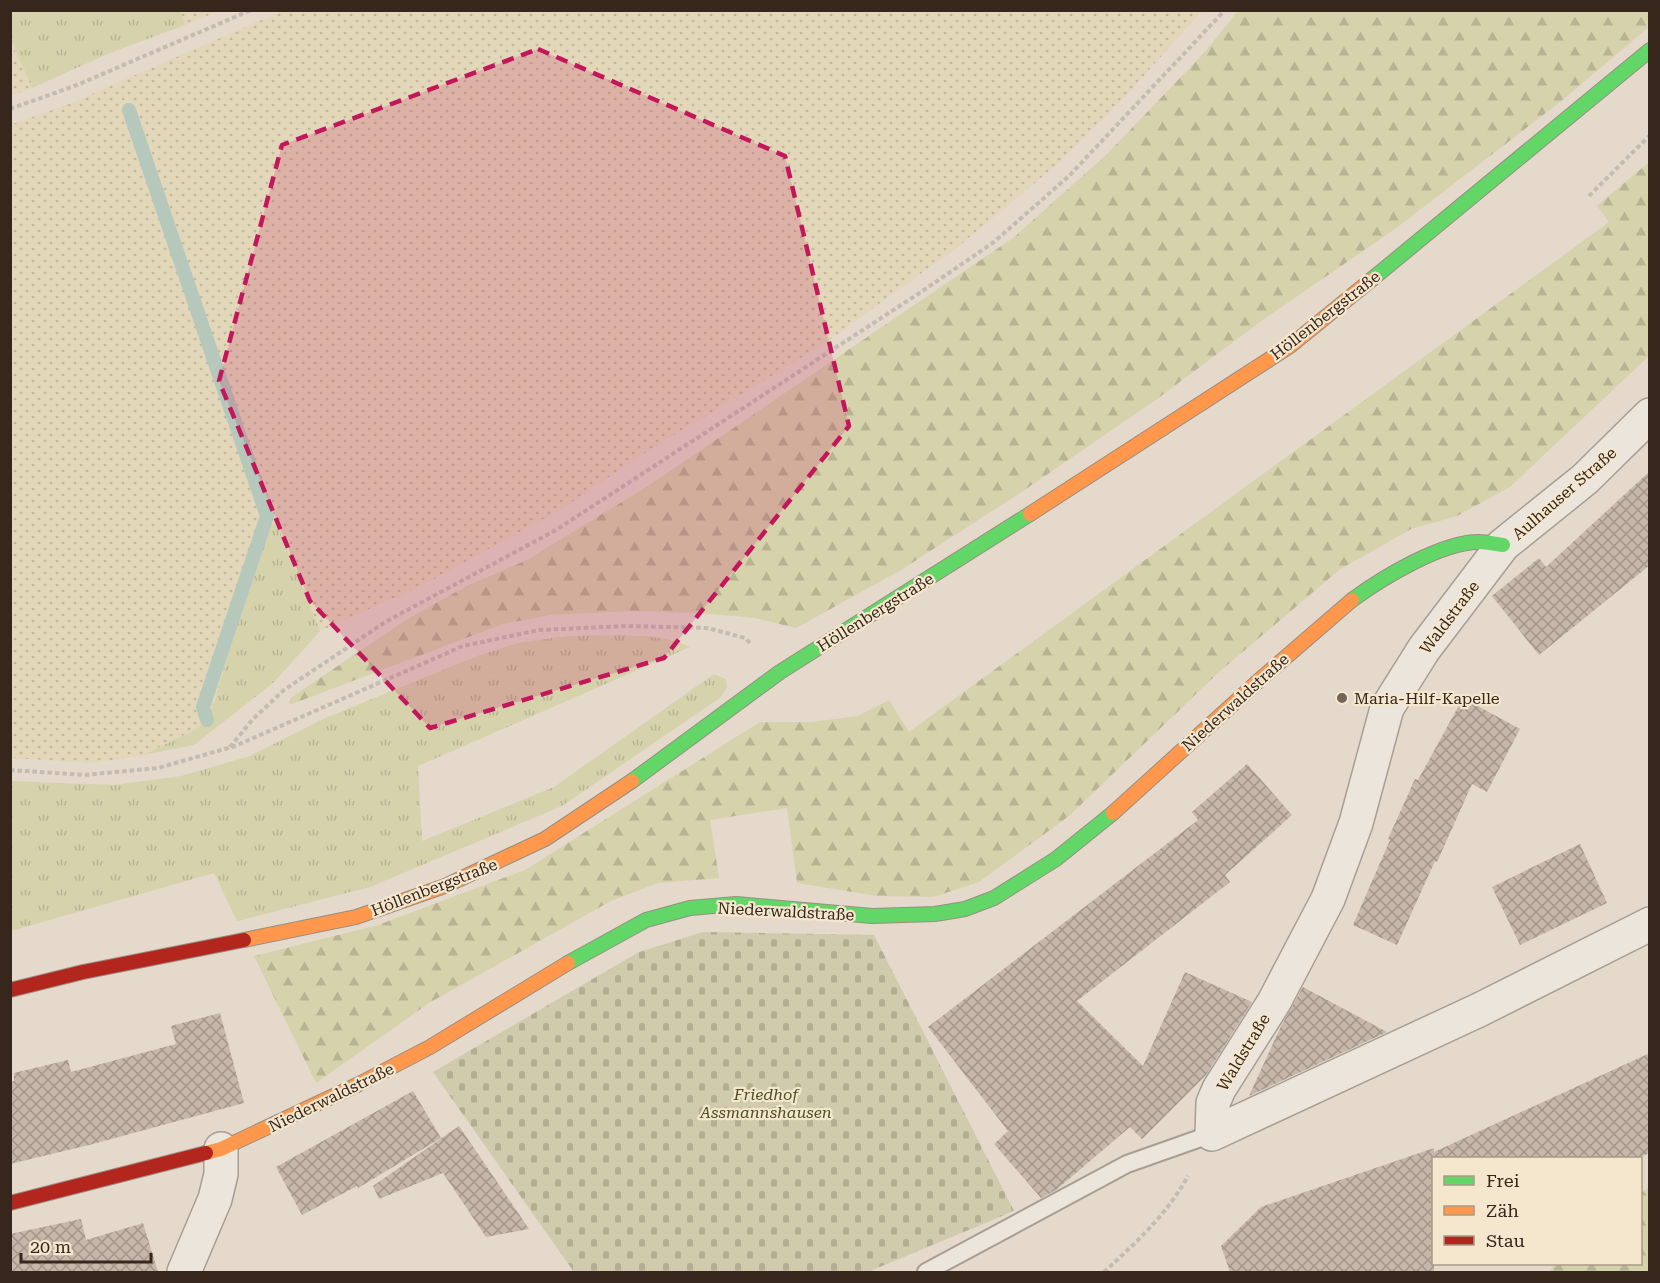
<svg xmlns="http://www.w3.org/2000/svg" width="1660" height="1283" viewBox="0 0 1660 1283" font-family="'Roboto Serif',serif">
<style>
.farmland{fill:url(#farmland-dots)}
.grass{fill:url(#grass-tufts)}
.forest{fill:url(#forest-firs)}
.cemetery{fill:url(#cemetery-stones)}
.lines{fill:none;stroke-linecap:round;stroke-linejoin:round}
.stream{stroke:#b6c8bb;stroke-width:14}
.building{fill:url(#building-cross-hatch)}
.lane-casing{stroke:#a89e93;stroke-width:20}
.street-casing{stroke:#a89e93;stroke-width:36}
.fast-casing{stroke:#988e84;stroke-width:16}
.slow-casing{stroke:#988e84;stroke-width:16}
.jam-casing{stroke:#988e84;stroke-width:16}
.path{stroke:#c3bcb3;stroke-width:4;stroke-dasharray:4.5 3;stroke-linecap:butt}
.lane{stroke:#ebe5dc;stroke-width:16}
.street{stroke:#ebe5dc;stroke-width:33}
.fast{stroke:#63d668;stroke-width:14}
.slow{stroke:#ff974d;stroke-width:14}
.jam{stroke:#b3261e;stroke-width:14}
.marked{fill:#c2185b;fill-opacity:0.2;stroke:#c2185b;stroke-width:4.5;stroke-dasharray:12 8;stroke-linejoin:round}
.poi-dot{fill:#736559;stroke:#f5e7ce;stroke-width:2}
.labels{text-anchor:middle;stroke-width:4.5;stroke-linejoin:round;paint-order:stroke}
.street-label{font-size:16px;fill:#36261c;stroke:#f5e7ce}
.poi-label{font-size:16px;fill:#36261c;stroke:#f5e7ce;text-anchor:start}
.park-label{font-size:16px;font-style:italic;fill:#4a5222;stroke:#f5e7ce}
</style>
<defs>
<pattern id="farmland-dots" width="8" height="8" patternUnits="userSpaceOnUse" patternTransform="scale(1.5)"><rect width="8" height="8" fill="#e3d7ba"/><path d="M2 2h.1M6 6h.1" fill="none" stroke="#c3b89f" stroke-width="1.8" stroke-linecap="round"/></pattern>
<pattern id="grass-tufts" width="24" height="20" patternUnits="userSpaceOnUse" patternTransform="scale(1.5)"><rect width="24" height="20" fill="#d6d2ac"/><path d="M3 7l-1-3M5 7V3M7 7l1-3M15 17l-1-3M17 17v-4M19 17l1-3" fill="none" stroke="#b8b493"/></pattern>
<pattern id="forest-firs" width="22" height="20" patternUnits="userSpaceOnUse" patternTransform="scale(1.5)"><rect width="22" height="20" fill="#d6d2ac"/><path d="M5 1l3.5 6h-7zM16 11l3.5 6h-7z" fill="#b8b493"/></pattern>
<pattern id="cemetery-stones" width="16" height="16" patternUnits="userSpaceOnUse" patternTransform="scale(1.5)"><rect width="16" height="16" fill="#d0cbac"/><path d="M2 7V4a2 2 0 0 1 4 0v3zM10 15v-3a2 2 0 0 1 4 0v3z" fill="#b3ae93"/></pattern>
<pattern id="building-cross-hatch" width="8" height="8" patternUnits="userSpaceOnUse" patternTransform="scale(1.5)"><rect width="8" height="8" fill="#c7b7ab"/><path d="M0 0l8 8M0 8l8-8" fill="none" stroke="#a2958a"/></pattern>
</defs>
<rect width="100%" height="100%" fill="#e4d9ca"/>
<!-- farmland -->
<path class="farmland" d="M 180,11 L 180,10 L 219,11 L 185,25 Z
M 282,11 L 1202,11 L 1118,104 L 1055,166 L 960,245 L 821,346 L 649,450 L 563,508 L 425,584 L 320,631 L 277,524 L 208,717 L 195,730 L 143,755 L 93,763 L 11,758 L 10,125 L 69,104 Z
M 10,40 L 32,88 L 11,96 L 10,96 Z"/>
<!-- grass -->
<path class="grass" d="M 10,11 L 180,11 L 185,25 L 110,53 L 32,88 L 11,40 Z
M 269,524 L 277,524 L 320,631 L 273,683 L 194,745 L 143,755 L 195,730 L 208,717 L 215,700 L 260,541 Z
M 567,636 C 601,636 660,631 690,647 L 418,766 L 422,841 L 554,787 L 714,674 L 726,679 L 727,687 L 721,697 L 562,806 L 370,887 L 237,921 L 214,873 L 11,931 L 10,781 L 114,785 L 181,776 L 250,756 L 323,719 L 477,656 L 518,643 Z"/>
<!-- forest -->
<path class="forest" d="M 1238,11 L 1649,10 L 1650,26 L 1560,102 L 1395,229 L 1264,319 L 1157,399 L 1029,487 L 901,570 L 796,628 L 755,618 L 698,613 L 635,611 L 550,615 L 503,624 L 292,704 L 289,703 L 290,699 L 293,696 L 409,618 L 467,586 L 527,560 L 648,486 L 1013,238 L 1105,156 L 1204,53 Z
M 1649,162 L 1649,356 L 1510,487 L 1457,516 L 1411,529 L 1339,570 L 1219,672 L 1069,816 L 979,882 L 933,897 L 878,896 L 797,883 L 787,808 L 710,820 L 719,878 L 658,883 L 611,901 L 429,1003 L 316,1083 L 254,956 L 378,925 L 525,870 L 760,722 L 812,722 L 858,716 L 889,700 L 909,732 L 1609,222 L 1597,206 Z
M 1649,1187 L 1649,1272 L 1549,1272 L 1555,1264 L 1640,1264 L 1641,1193 Z"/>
<!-- cemetery -->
<path class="cemetery" d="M 703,932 L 874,935 L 1014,1211 L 868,1272 L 574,1272 L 433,1072 L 639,952 Z"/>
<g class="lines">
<!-- stream -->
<path class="stream" d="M 129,110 L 267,516 L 203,707 L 207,720"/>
</g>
<!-- building -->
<path class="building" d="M 1650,471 L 1650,565 L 1539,655 L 1492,596 L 1539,558 L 1546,567 Z
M 1463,698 L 1520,729 L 1487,792 L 1472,784 L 1437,862 L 1435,861 L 1397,945 L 1353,925 L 1390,840 L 1388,839 L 1415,779 L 1418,780 Z
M 1247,764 L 1292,815 L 1225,875 L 1230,882 L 1077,1001 L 1143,1066 L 1185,972 L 1252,1002 L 1206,1075 L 1142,1139 L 1130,1127 L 1056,1190 L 1041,1198 L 994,1144 L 1008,1131 L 928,1027 L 1198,820 L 1192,812 Z
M 1580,844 L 1607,903 L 1520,945 L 1492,887 Z
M 1303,987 L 1387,1032 L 1249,1096 L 1281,1026 Z
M 220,1013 L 244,1103 L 89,1145 L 10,1164 L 10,1082 L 14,1081 L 14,1073 L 68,1060 L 71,1072 L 176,1044 L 171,1026 Z
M 1650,1053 L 1650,1153 L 1637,1158 L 1434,1158 L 1434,1272 L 1230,1272 L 1221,1246 L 1261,1207 L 1434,1148 L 1434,1152 Z
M 413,1091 L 441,1138 L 358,1188 L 357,1186 L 302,1215 L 276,1167 Z
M 459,1126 L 529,1229 L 486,1237 L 443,1173 L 379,1199 L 373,1186 Z
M 81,1219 L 86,1240 L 143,1223 L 158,1272 L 10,1272 L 10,1234 Z"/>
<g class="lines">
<!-- lane casing -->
<g class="lane-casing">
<path id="lane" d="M 926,1272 L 1127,1164 L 1212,1134"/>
</g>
<!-- street casing -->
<g class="street-casing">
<path id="street" d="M 1650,415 L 1585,479 L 1503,545 L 1424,649 L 1387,708 L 1356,823 L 1328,899 L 1274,1002 L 1219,1089 L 1213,1103 L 1212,1134 L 1479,1010 L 1650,924
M 184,1272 L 215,1199 L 221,1174 L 221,1149"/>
</g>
<!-- fast casing -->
<g class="fast-casing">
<path id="fast" d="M 1371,280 L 1650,50
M 1352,600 C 1382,578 1441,542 1479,542 C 1487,542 1495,544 1503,545
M 632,781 L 780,672 L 1030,514
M 568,963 L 646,920 L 690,908 L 736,904 L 872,916 L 935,914 L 965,909 L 994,898 L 1056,859 L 1113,813"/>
</g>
<!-- slow casing -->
<g class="slow-casing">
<path id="slow" d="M 1030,514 L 1290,346 L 1371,280
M 1113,813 L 1264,676 L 1352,600
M 244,940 L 356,917 L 445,886 L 545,839 L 632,781
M 206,1153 L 221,1149 L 359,1084 L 430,1047 L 568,963"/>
</g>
<!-- jam casing -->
<g class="jam-casing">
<path id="jam" d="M 10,990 L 83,972 L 244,940
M 10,1203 L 206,1153"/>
</g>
<!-- path -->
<path class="path" d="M 10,109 L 77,85 L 251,10
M 1589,196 L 1650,135
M 230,747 L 253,719 L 284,690 L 387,621 L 556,530 L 918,294 L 994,242 L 1069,176 L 1225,10
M 10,770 L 84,775 L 158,768 L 235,746 L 463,646 L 539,630 L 627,626 L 708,628 L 745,638 L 751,644
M 1104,1272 C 1135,1244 1168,1213 1188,1176"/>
<!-- lane -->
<use href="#lane" class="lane"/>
<!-- street -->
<use href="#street" class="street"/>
<!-- fast -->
<use href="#fast" class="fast"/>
<!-- slow -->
<use href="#slow" class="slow"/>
<!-- jam -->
<use href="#jam" class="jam"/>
</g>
<!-- marked area -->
<path class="marked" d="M 538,49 L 785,156 L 849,426 L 664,658 L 430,728 L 310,601 L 219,381 L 282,145 Z"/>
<!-- markers -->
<circle class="poi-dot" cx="1342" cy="698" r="6"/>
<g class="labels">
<!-- street labels -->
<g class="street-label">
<text transform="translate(1325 315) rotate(-38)" y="6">Höllenbergstraße</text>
<text transform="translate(1564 493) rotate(-41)" y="6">Aulhauser Straße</text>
<text transform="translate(875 612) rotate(-32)" y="6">Höllenbergstraße</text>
<text transform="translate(1449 617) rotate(-53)" y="6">Waldstraße</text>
<text transform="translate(1235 702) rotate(-42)" y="6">Niederwaldstraße</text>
<text transform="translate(434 887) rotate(-21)" y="6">Höllenbergstraße</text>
<text transform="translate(786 911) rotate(3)" y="6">Niederwaldstraße</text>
<text transform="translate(1243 1052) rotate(-59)" y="6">Waldstraße</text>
<text transform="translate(331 1097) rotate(-26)" y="6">Niederwaldstraße</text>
</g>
<!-- poi labels -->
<g class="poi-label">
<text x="1354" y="704">Maria-Hilf-Kapelle</text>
</g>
<!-- park labels -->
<g class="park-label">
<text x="766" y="1100">Friedhof<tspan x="766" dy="18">Assmannshausen</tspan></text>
</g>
</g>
<!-- border -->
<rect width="1660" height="1283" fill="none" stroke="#36261c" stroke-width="24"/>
<!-- legend -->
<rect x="1432" y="1157" width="210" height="108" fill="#f5e7ce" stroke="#a99a87" stroke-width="1.5"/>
<rect x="1444" y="1176" width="30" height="9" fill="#63d668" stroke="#a99a87" stroke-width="1.5"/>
<text x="1486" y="1187" font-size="18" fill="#36261c">Frei</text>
<rect x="1444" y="1206" width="30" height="9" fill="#ff974d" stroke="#a99a87" stroke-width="1.5"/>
<text x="1486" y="1217" font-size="18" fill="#36261c">Zäh</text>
<rect x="1444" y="1236" width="30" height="9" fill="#b3261e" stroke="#a99a87" stroke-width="1.5"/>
<text x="1486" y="1247" font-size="18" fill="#36261c">Stau</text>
<!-- scale -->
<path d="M21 1253v9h130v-9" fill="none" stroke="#36261c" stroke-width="3"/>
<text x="30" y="1253" font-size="18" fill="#36261c" stroke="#f5e7ce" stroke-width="4.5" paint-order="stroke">20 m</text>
</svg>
